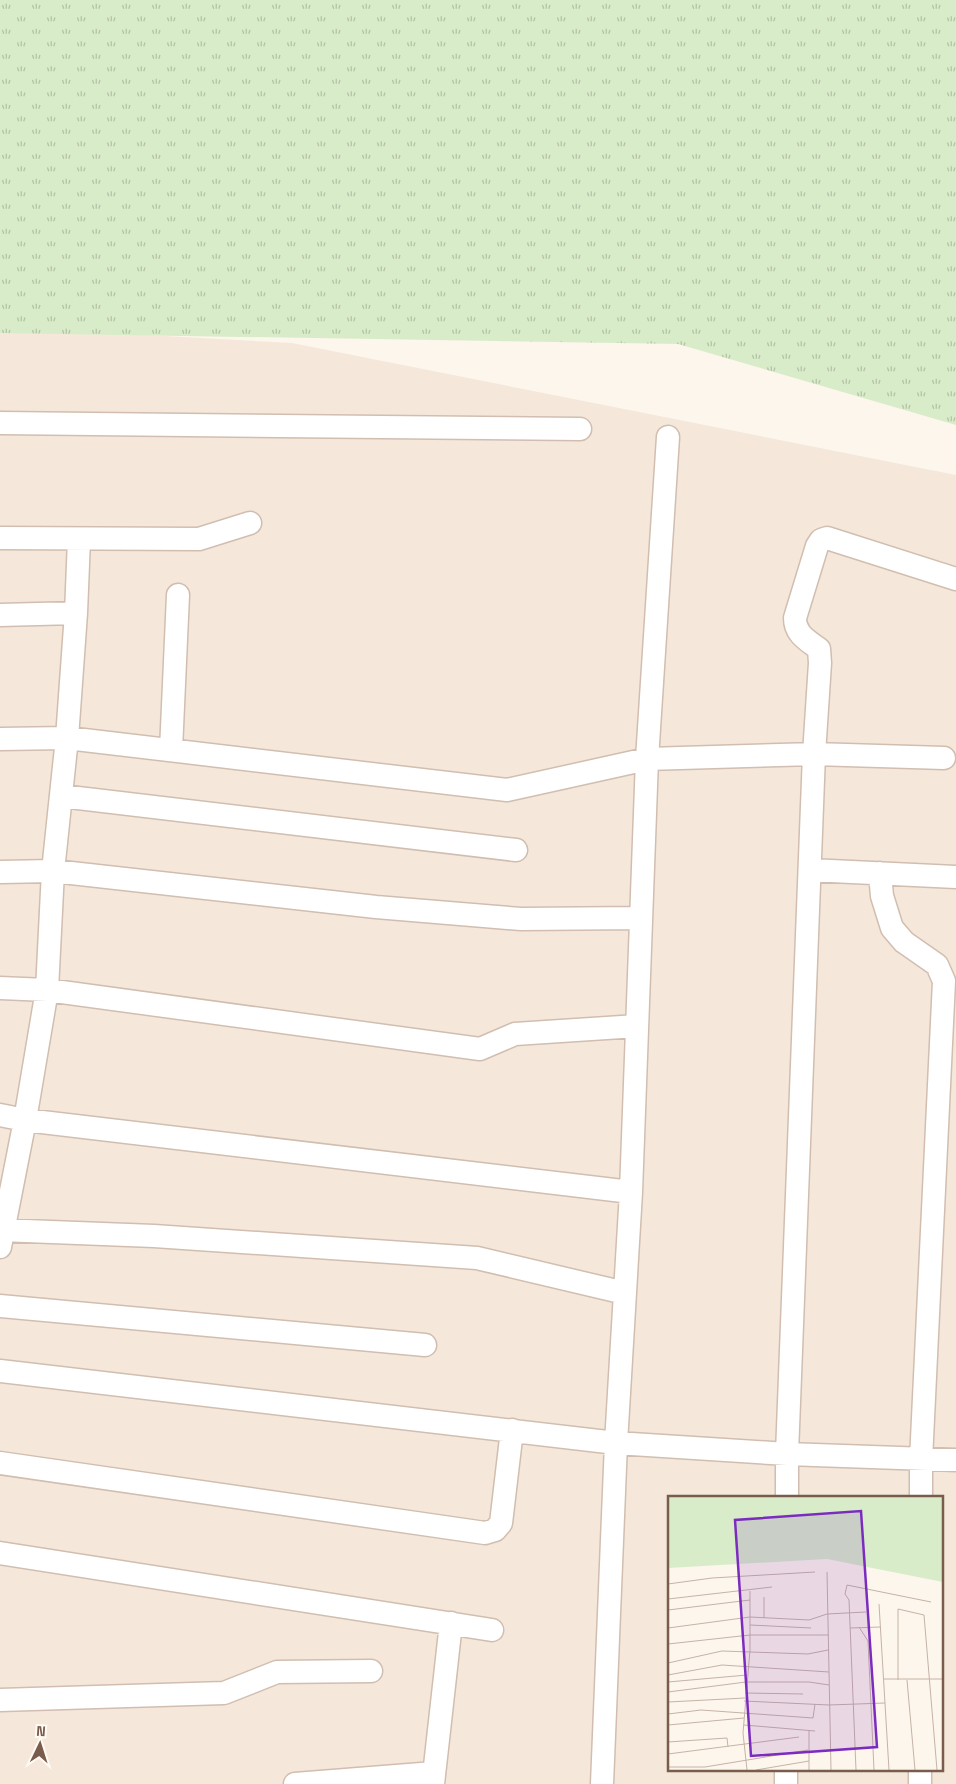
<svg xmlns="http://www.w3.org/2000/svg" width="956" height="1784" viewBox="0 0 956 1784" font-family="'Space Grotesk',sans-serif">
<style>
.residential{fill:#f5e8da;fill-rule:evenodd}
.grass{fill:url(#grass-tufts)}
.lines{fill:none;stroke-linecap:round;stroke-linejoin:round}
.minor-casing{stroke:#d1beb0;stroke-width:25}
.minor{stroke:#fff;stroke-width:22}
.inset-road{fill:none;stroke:#c5b3a7;stroke-width:1}
.view{fill:#7b2cbf;fill-opacity:0.15;stroke:#7b2cbf;stroke-width:2.5}
.inset-edge{fill:none;stroke:#7a5c4d;stroke-width:2.5}
</style>
<defs>
<pattern id="grass-tufts" width="24" height="20" patternUnits="userSpaceOnUse" patternTransform="scale(1.25)"><rect width="24" height="20" fill="#d8ecc9"/><path d="M3 7l-1-3M5 7V3M7 7l1-3M15 17l-1-3M17 17v-4M19 17l1-3" fill="none" stroke="#b4c2a5"/></pattern>
</defs>
<rect width="100%" height="100%" fill="#fdf6ec"/>
<!-- residential -->
<path class="residential" d="M 0,327 L 292,343 L 956,475 L 956,1784 L 0,1784 ZM 670,1498 L 942,1498 L 942,1770 L 670,1770 Z"/>
<!-- grass -->
<path class="grass" d="M 0,0 L 956,0 L 956,425 L 678,344 L 0,333 Z"/>
<g class="lines">
<!-- minor casing -->
<g class="minor-casing">
<path id="minor" d="M 0,423 L 580,429
M 0,538 L 199,539 L 250,523
M 0,615 L 76,613
M 0,739 L 67,738 L 507,790 L 647,759 L 814,754 L 944,758
M 171,750 L 178,595
M 61,796 L 516,850
M 810,870 L 956,877
M 0,872 L 53,871 L 376,907 L 521,919 L 641,918
M 880,873 L 882,896 L 892,928 L 904,942 L 937,965 L 944,981 L 921,1460 L 921,1498
M 0,988 L 47,990 L 480,1049 L 515,1034 L 637,1026
M 0,1115 L 25,1120 L 631,1192
M 0,1230 L 154,1236 L 477,1258 L 625,1293
M 0,1247 L 25,1120 L 47,990 L 53,871 L 67,738 L 76,613 L 79,539
M 0,1306 L 425,1345
M 0,1371 L 616,1443 L 787,1454 L 956,1460
M 0,1463 L 485,1533 L 495,1530 L 501,1523 L 512,1430
M 787,1498 L 787,1454 L 814,754 L 820,663 L 819,649 C 807,640 795,634 795,618 L 817,546 L 821,540 L 827,538 L 956,579
M 0,1553 L 492,1630
M 0,1700 L 224,1693 L 277,1672 L 371,1671
M 295,1784 L 434,1773
M 433,1784 L 451,1623
M 602,1784 L 616,1443 L 631,1192 L 647,759 L 668,437
M 786,1784 L 786,1770
M 920,1784 L 920,1770"/>
</g>
<!-- minor -->
<use href="#minor" class="minor"/>
</g>
<!-- overview -->
<g transform="translate(668 1496)">
<rect width="275" height="275" fill="#fdf6ec"/>
<path d="M 0,1 L 275,1 L 275,86 L 159,63 L 0,72 Z" fill="#d8ecc9"/>
<path class="inset-road" d="M 159,76 L 163,274M 0,88 L 44,82 L 147,76M 96,101 L 96,122M 0,103 L 104,91M 211,108 L 221,274M 0,114 L 82,104M 82,129 L 143,132M 191,131 L 200,145 L 206,274M 0,132 L 82,121 L 141,124 L 159,118 L 198,116M 182,132 L 213,131M 0,148 L 82,139 L 160,139M 0,167 L 54,155 L 140,158 L 160,154M 0,179 L 54,169 L 161,176M 216,183 L 275,183M 230,184 L 230,113 L 256,119 L 269,274M 239,184 L 247,274M 0,186 L 79,179M 0,196 L 78,186 L 141,186 L 161,189M 77,197 L 135,198M 76,205 L 161,209 L 217,207M 0,206 L 77,202M 0,218 L 33,214 L 145,222 L 147,208M 0,229 L 76,222M 76,229 L 147,235M 141,234 L 141,274M 0,246 L 59,242 L 60,251M 0,258 L 131,241M 0,271 L 37,271 L 140,254M 79,274 L 75,237 L 82,154 L 82,95M 88,274 L 141,265M 188,274 L 181,104 L 177,98 L 179,89 L 263,106"/>
<path class="view" d="M 193,15 L 209,251 L 83,260 L 67,24 Z"/>
<rect width="275" height="275" class="inset-edge"/>
</g>
<!-- north arrow -->
<g transform="translate(40 1744) rotate(4)" stroke="#fffaf3" stroke-width="4" paint-order="stroke">
<path d="M0-4L9 19L0 12L-9 19Z" fill="#7a5c4d"/>
<text y="-8" font-size="14" font-weight="bold" text-anchor="middle" fill="#7a5c4d">N</text>
</g>
</svg>
